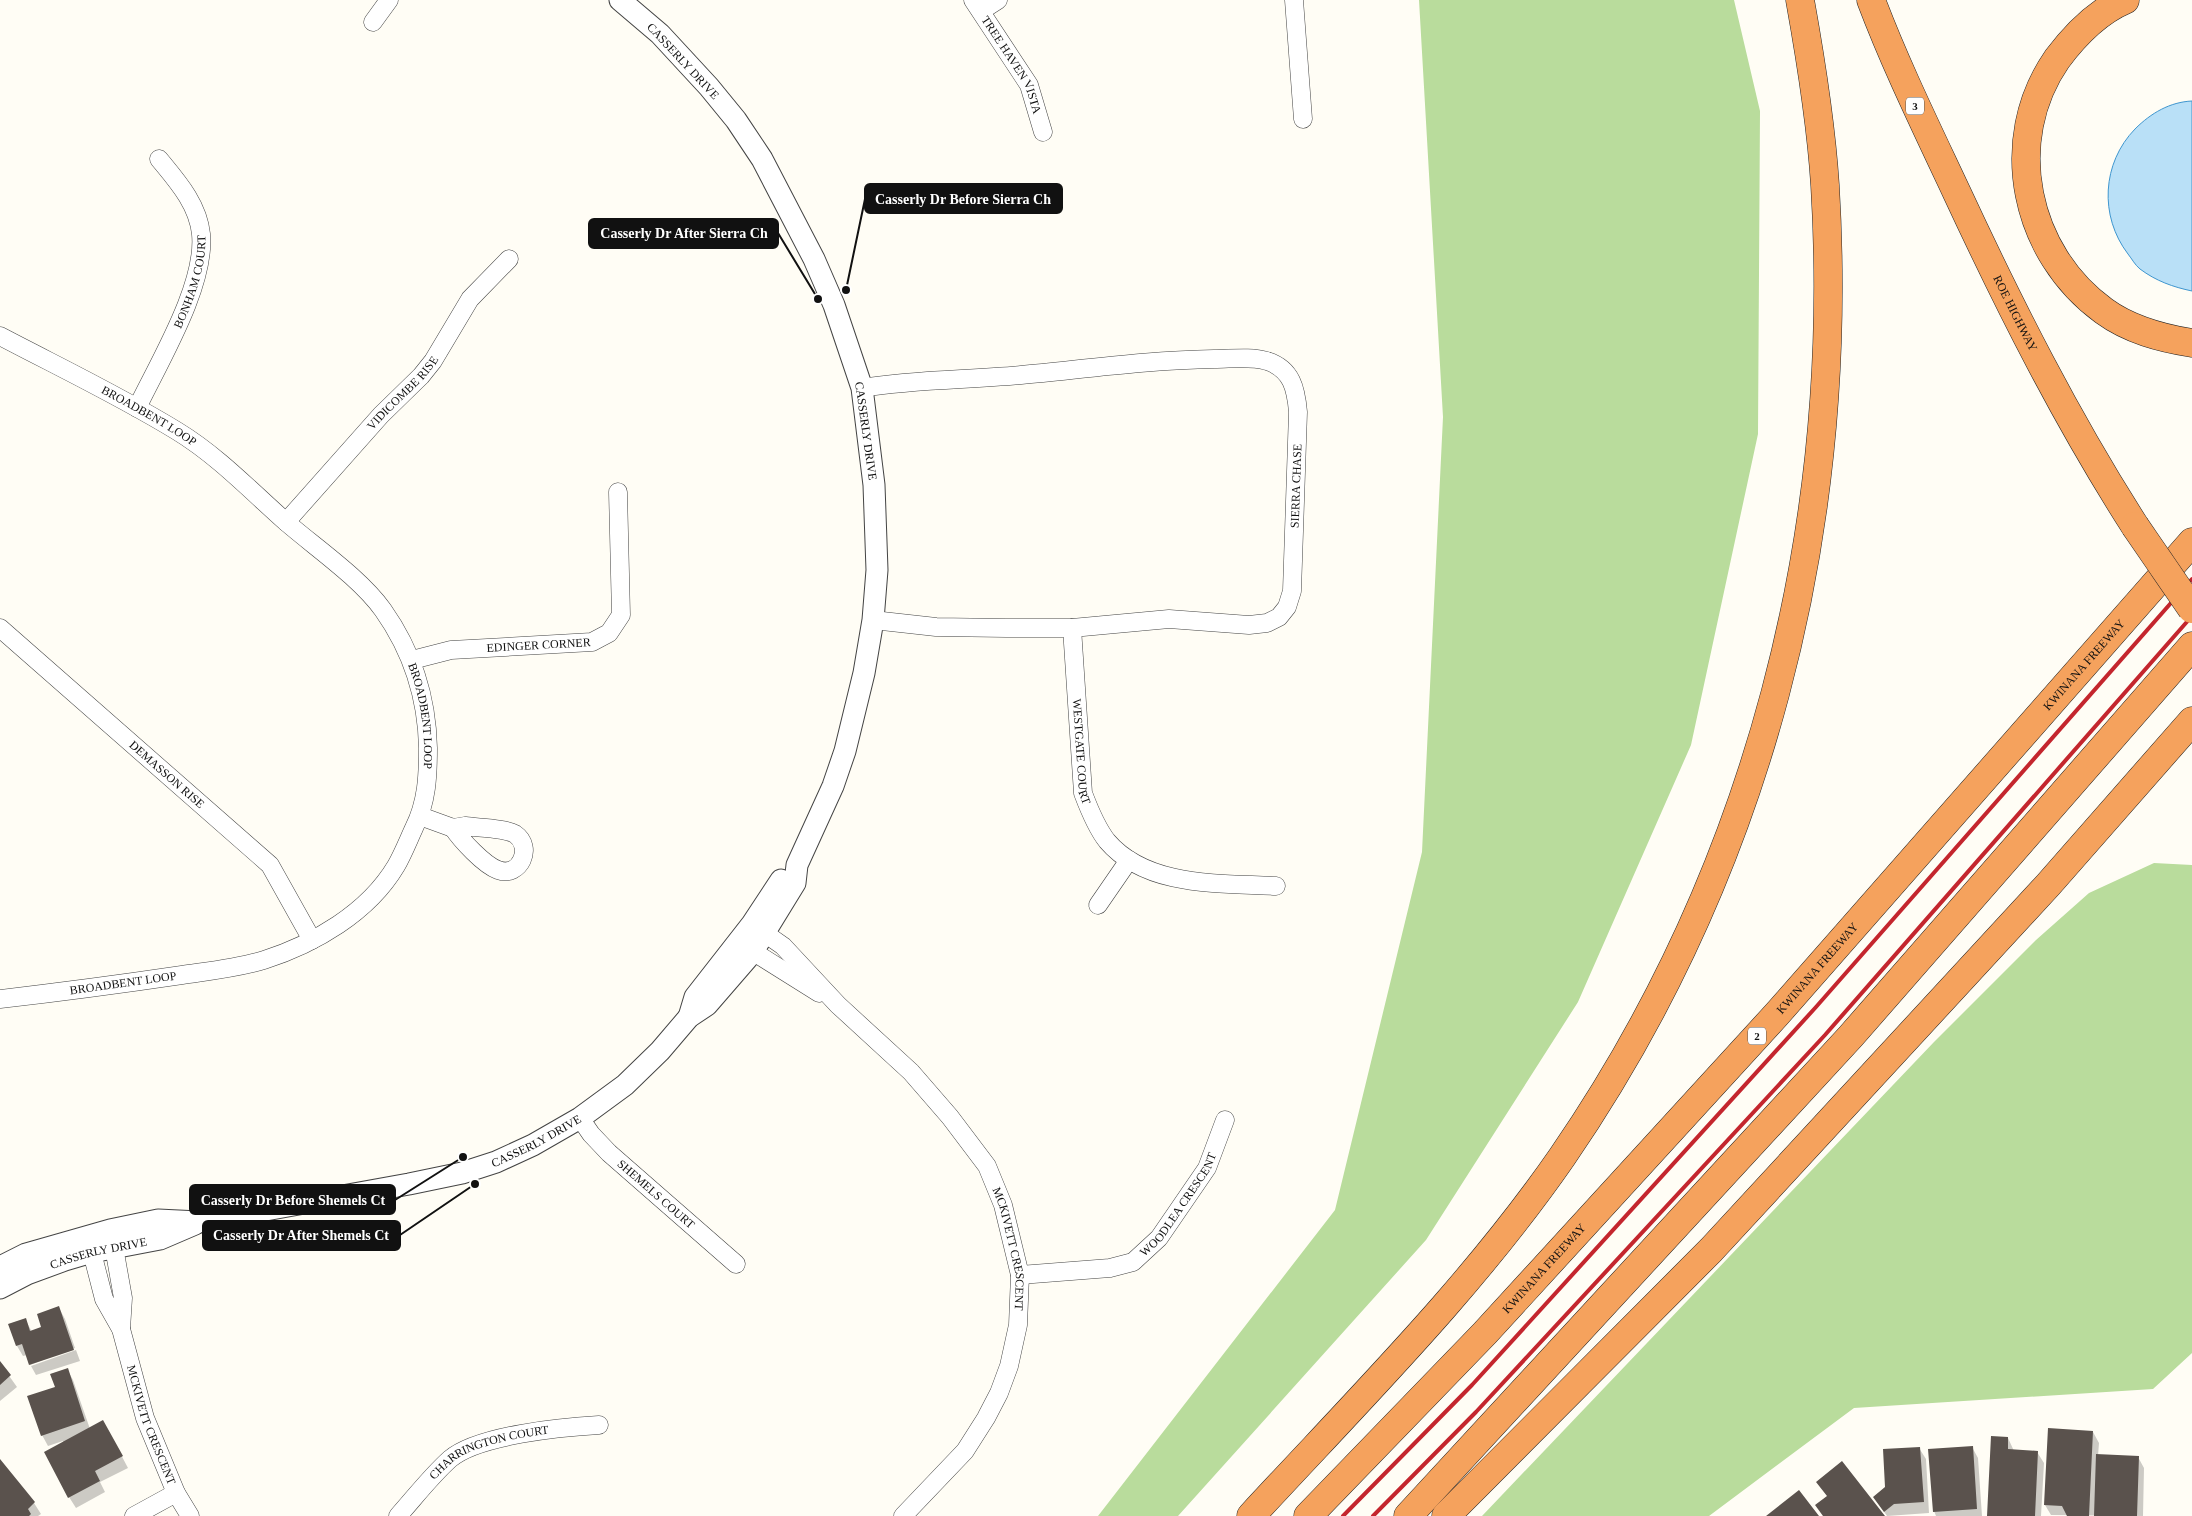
<svg xmlns="http://www.w3.org/2000/svg" width="2192" height="1516" viewBox="0 0 2192 1516" font-family="Georgia,serif">
<style>
.forest{fill:#b9dc9c}
.water{fill:#b9e0f7;stroke:#3f96cf}
.shadow{fill:#0003}
.building{fill:#5a524d}
.lines{fill:none;stroke-linecap:round;stroke-linejoin:round}
.minor-casing{stroke:#444;stroke-width:19}
.tertiary-casing{stroke:#444;stroke-width:23}
.motorway-casing{stroke:#222;stroke-width:29}
.minor{stroke:#fff;stroke-width:18}
.tertiary{stroke:#fff;stroke-width:21}
.motorway{stroke:#f5a25d;stroke-width:28}
.rail{stroke:#c4262e;stroke-width:4}
.motorway-bridge-casing{stroke:#222;stroke-width:29;stroke-linecap:butt}
.motorway-bridge{stroke:#f5a25d;stroke-width:28}
.labels{text-anchor:middle;stroke-width:5;stroke-linejoin:round;paint-order:stroke}
.shield{fill:#fff;stroke:#585858;stroke-width:1}
.shield-label{font-size:11px;font-weight:bold;fill:#111}
.street-label{font-size:12px;fill:#111;stroke:#fff}
.leader{fill:none;stroke:#111;stroke-width:2}
.callout-dot{fill:#111;stroke:#fff;stroke-width:2}
.callout{fill:#111;stroke:#111;stroke-width:2}
.callout-label{font-size:14px;text-anchor:middle;font-weight:bold;fill:#fff}
</style>
<rect width="100%" height="100%" fill="#fffdf5"/>
<!-- forest -->
<path class="forest" d="M 1419,0 L 1734,0 L 1760,111 L 1758,434 L 1691,745 L 1578,1002 L 1426,1240 L 1178,1516 L 1098,1516 L 1335,1210 L 1422,852 L 1443,417 Z
M 2154,863 L 2192,865 L 2192,1353 L 2153,1389 L 1854,1408 L 1709,1516 L 1482,1516 L 1934,1042 L 2036,940 L 2089,893 Z"/>
<!-- water -->
<path class="water" d="M 2192,101 L 2192,291 C 2173,287 2156,281 2140,269 C 2135,265 2132,259 2128,254 C 2099,216 2102,163 2135,129 C 2151,113 2170,102 2192,101 Z"/>
<!-- shadow -->
<path class="shadow" d="M 59,1308 L 65,1319 L 75,1348 L 30,1365 L 27,1355 L 23,1356 L 17,1346 L 25,1319 L 32,1332 L 43,1328 Z
M 76,1350 L 80,1361 L 36,1375 L 31,1366 Z
M 0,1363 L 17,1387 L 0,1401 Z
M 67,1369 L 73,1380 L 90,1429 L 109,1432 L 128,1468 L 100,1482 L 105,1492 L 76,1508 L 69,1497 L 63,1441 L 48,1446 L 42,1435 L 56,1388 Z
M 2093,1432 L 2099,1443 L 2098,1456 L 2138,1457 L 2144,1468 L 2143,1516 L 2051,1515 L 2045,1505 Z
M 2008,1438 L 2014,1451 L 2037,1452 L 2044,1463 L 2041,1516 L 1988,1516 Z
M 1972,1447 L 1978,1458 L 1982,1516 L 1936,1516 L 1934,1511 Z
M 1919,1448 L 1926,1459 L 1929,1513 L 1887,1516 L 1874,1497 L 1887,1487 Z
M 0,1461 L 34,1503 L 41,1514 L 38,1516 L 0,1516 Z"/>
<!-- building -->
<path class="building" d="M 59,1306 L 74,1350 L 29,1365 L 22,1344 L 16,1346 L 8,1324 L 26,1318 L 30,1331 L 41,1327 L 37,1314 Z
M 0,1361 L 11,1375 L 0,1385 Z
M 68,1368 L 85,1421 L 41,1436 L 27,1396 L 55,1387 L 50,1374 Z
M 103,1420 L 123,1456 L 95,1471 L 100,1481 L 68,1498 L 44,1452 Z
M 2048,1428 L 2093,1431 L 2089,1516 L 2067,1516 L 2062,1506 L 2044,1505 Z
M 1991,1436 L 2008,1437 L 2008,1449 L 2038,1451 L 2035,1516 L 1987,1516 Z
M 1973,1446 L 1977,1509 L 1933,1512 L 1928,1449 Z
M 1920,1447 L 1924,1502 L 1894,1504 L 1884,1512 L 1873,1497 L 1885,1487 L 1883,1449 Z
M 2096,1454 L 2139,1456 L 2137,1516 L 2094,1516 Z
M 0,1459 L 35,1502 L 28,1509 L 31,1514 L 29,1516 L 0,1516 Z
M 1842,1461 L 1885,1516 L 1823,1516 L 1815,1505 L 1827,1496 L 1816,1482 Z
M 1799,1490 L 1819,1516 L 1766,1516 Z"/>
<g class="lines">
<!-- minor casing -->
<g class="minor-casing">
<g id="minor">
<path id="s1" d="M 973,0 L 1029,85 L 1043,132"/>
<path d="M 1294,0 L 1303,119"/>
<path d="M 981,11 L 998,0"/>
<path d="M 373,22 L 389,0"/>
<path id="s2" d="M 0,336 C 59,367 120,396 177,431 C 218,456 251,491 286,522 C 316,548 360,578 383,610 C 412,651 427,697 428,748 C 428,776 427,802 414,828 C 408,841 403,854 396,866 C 368,913 314,944 264,960 C 238,968 209,971 182,975 C 121,984 61,992 0,999"/>
<path d="M 862,388 C 915,379 968,380 1021,375 C 1085,369 1149,360 1214,359 C 1231,359 1250,356 1267,361 C 1292,369 1296,389 1298,412 L 1292,591 L 1287,607 L 1279,617 L 1267,623 L 1249,625 L 1169,619 L 1072,628 L 1006,628 L 936,627 L 873,620"/>
<path id="s3" d="M 137,408 C 159,362 206,285 201,234 C 198,204 177,181 159,159"/>
<path id="s4" d="M 286,522 L 381,415 L 421,376 L 433,361 L 470,299 L 509,259"/>
<path id="s5" d="M 0,628 L 270,865 L 312,940"/>
<path id="s6" d="M 1072,628 L 1083,793 C 1089,809 1096,827 1107,841 C 1147,888 1221,883 1276,886"/>
<path id="s7" d="M 412,660 L 451,650 L 592,642 L 609,633 L 621,615 L 618,492"/>
<path d="M 420,816 L 453,828"/>
<path d="M 465,826 C 478,828 505,828 515,834 C 534,847 520,878 498,870 C 484,865 461,840 453,828 Z"/>
<path d="M 1098,905 L 1129,860"/>
<path id="s8" d="M 753,925 L 783,946 L 838,1005 L 911,1072 L 950,1117 L 987,1166 L 1003,1205 L 1020,1275 L 1018,1325 L 1009,1366 L 999,1393 L 986,1418 L 965,1451 L 903,1516"/>
<path d="M 741,944 L 819,993"/>
<path id="s9" d="M 580,1118 L 591,1134 L 609,1153 L 736,1264"/>
<path d="M 112,1236 L 123,1298 L 121,1329"/>
<path id="s10" d="M 89,1241 L 104,1299 L 121,1329 L 145,1418 L 176,1493 L 190,1516"/>
<path id="s11" d="M 1020,1275 L 1110,1268 L 1133,1262 L 1159,1238 L 1207,1168 L 1225,1120"/>
<path d="M 134,1516 L 176,1493"/>
<path id="s12" d="M 398,1516 C 415,1497 431,1476 450,1459 C 478,1435 563,1427 599,1425"/>
</g>
</g>
<!-- tertiary casing -->
<g class="tertiary-casing">
<g id="tertiary">
<path d="M 689,1017 L 695,997 L 752,924 L 781,880"/>
<path id="s13" d="M 0,1267 L 26,1254 L 110,1230 L 158,1220 L 199,1222 L 409,1184 L 462,1173 L 496,1162 L 533,1145 L 580,1118 L 625,1085 L 660,1051 L 689,1017 L 707,1005 L 752,953 L 795,883 L 797,865 L 833,786 L 845,751 L 864,673 L 873,620 L 877,570 L 874,485 L 862,388 L 834,305 L 814,259 L 762,159 L 736,120 L 709,87 L 660,34 L 620,0"/>
<path id="s14" d="M 0,1288 L 27,1274 L 65,1260 L 92,1252 L 160,1239 L 195,1224"/>
</g>
</g>
<!-- motorway casing -->
<g class="motorway-casing">
<g id="motorway">
<path id="s15" d="M 1871,0 C 1896,66 1927,129 1957,193 C 2010,307 2067,420 2135,526"/>
<path d="M 2125,0 C 2097,12 2075,35 2057,59 C 2000,141 2025,254 2104,311 C 2130,330 2161,338 2192,343"/>
<path d="M 1251,1516 C 1358,1400 1472,1287 1562,1157 C 1759,871 1846,530 1825,185 C 1821,123 1811,61 1800,0"/>
<path id="s16" d="M 1308,1516 L 1485,1333 L 1777,1014 L 2192,542"/>
<path d="M 1408,1516 L 1851,1036 L 2192,646"/>
<path d="M 1446,1516 L 1711,1250 L 2048,885 L 2192,721"/>
</g>
</g>
<!-- minor -->
<use href="#minor" class="minor"/>
<!-- tertiary -->
<use href="#tertiary" class="tertiary"/>
<!-- motorway -->
<use href="#motorway" class="motorway"/>
<!-- rail -->
<path class="rail" d="M 1343,1516 L 1472,1385 L 1816,1007 L 2192,579
M 1373,1516 L 1476,1412 L 1825,1035 L 2192,616"/>
<!-- motorway-bridge casing -->
<g class="motorway-bridge-casing">
<path id="motorway-bridge" d="M 2135,526 L 2192,609"/>
</g>
<!-- motorway-bridge -->
<use href="#motorway-bridge" class="motorway-bridge"/>
</g>
<g class="labels">
<!-- shield labels -->
<g class="shield">
<rect x="1906" y="97.5" width="18" height="17" rx="4"/>
<rect x="1748" y="1027.5" width="18" height="17" rx="4"/>
</g>
<g class="shield-label">
<text x="1915" y="110">3</text>
<text x="1757" y="1040">2</text>
</g>
<!-- street labels -->
<g class="street-label">
<text transform="translate(683 61) rotate(47)" y="4">CASSERLY DRIVE</text>
<text dy="4" stroke="none"><textPath href="#s1" startOffset="76">TREE HAVEN VISTA</textPath></text>
<text dy="4" stroke="none"><textPath href="#s3" startOffset="138">BONHAM COURT</textPath></text>
<text dy="4" stroke="none"><textPath href="#s15" startOffset="345">ROE HIGHWAY</textPath></text>
<text dy="4" stroke="none"><textPath href="#s4" startOffset="174">VIDICOMBE RISE</textPath></text>
<text dy="4" stroke="none"><textPath href="#s2" startOffset="169">BROADBENT LOOP</textPath></text>
<text transform="translate(866 431) rotate(82)" y="4">CASSERLY DRIVE</text>
<text transform="translate(1296 486) rotate(-88)" y="4">SIERRA CHASE</text>
<text dy="4" stroke="none"><textPath href="#s7" startOffset="128">EDINGER CORNER</textPath></text>
<text dy="4" stroke="none"><textPath href="#s16" startOffset="1152">KWINANA FREEWAY</textPath></text>
<text dy="4" stroke="none"><textPath href="#s2" startOffset="589">BROADBENT LOOP</textPath></text>
<text dy="4" stroke="none"><textPath href="#s6" startOffset="124">WESTGATE COURT</textPath></text>
<text dy="4" stroke="none"><textPath href="#s5" startOffset="222">DEMASSON RISE</textPath></text>
<text dy="4" stroke="none"><textPath href="#s16" startOffset="748">KWINANA FREEWAY</textPath></text>
<text transform="translate(123 983) rotate(-8)" y="4">BROADBENT LOOP</text>
<text dy="4" stroke="none"><textPath href="#s13" startOffset="555">CASSERLY DRIVE</textPath></text>
<text dy="4" stroke="none"><textPath href="#s9" startOffset="108">SHEMELS COURT</textPath></text>
<text dy="4" stroke="none"><textPath href="#s11" startOffset="188">WOODLEA CRESCENT</textPath></text>
<text dy="4" stroke="none"><textPath href="#s8" startOffset="424">MCKIVETT CRESCENT</textPath></text>
<text dy="4" stroke="none"><textPath href="#s14" startOffset="105">CASSERLY DRIVE</textPath></text>
<text dy="4" stroke="none"><textPath href="#s16" startOffset="342">KWINANA FREEWAY</textPath></text>
<text dy="4" stroke="none"><textPath href="#s10" startOffset="195">MCKIVETT CRESCENT</textPath></text>
<text dy="4" stroke="none"><textPath href="#s12" startOffset="116">CHARRINGTON COURT</textPath></text>
</g>
</g>
<!-- callouts -->
<path class="leader" d="M846 290L865 199M818 299L778 233M463 1157L395 1200M475 1184L400 1235"/>
<g class="callout-dot">
<circle cx="846" cy="290" r="5"/>
<circle cx="818" cy="299" r="5"/>
<circle cx="463" cy="1157" r="5"/>
<circle cx="475" cy="1184" r="5"/>
</g>
<g class="callout">
<rect x="865" y="184" width="197" height="29" rx="5"/>
<rect x="589" y="219" width="189" height="29" rx="5"/>
<rect x="190" y="1185" width="205" height="29" rx="5"/>
<rect x="203" y="1221" width="197" height="29" rx="5"/>
</g>
<g class="callout-label">
<text x="963" y="204">Casserly Dr Before Sierra Ch</text>
<text x="684" y="238">Casserly Dr After Sierra Ch</text>
<text x="293" y="1205">Casserly Dr Before Shemels Ct</text>
<text x="301" y="1240">Casserly Dr After Shemels Ct</text>
</g>
</svg>
